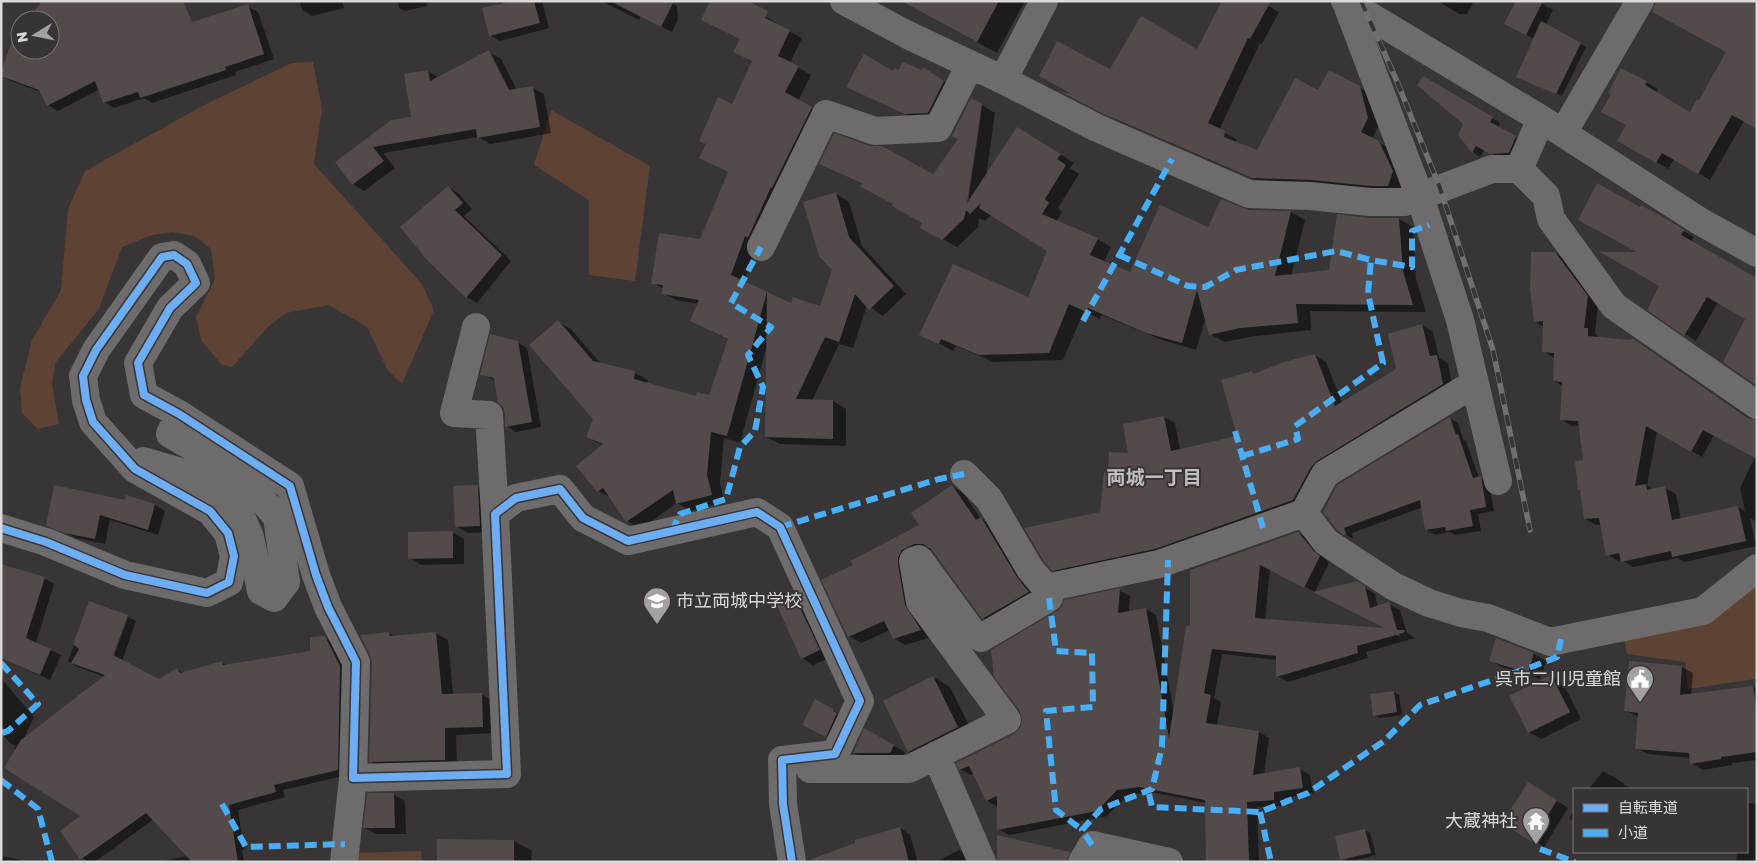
<svg xmlns="http://www.w3.org/2000/svg" width="1758" height="863" viewBox="0 0 1758 863" font-family="'Golos Text','Noto Sans JP',sans-serif">
<style>
.green{fill:#5e4334}
.shadow{fill:#0007;fill-rule:evenodd}
.building{fill:#534b4b}
.lines{fill:none;stroke-linecap:round;stroke-linejoin:round}
.minor{stroke:#6d6b6c;stroke-width:28}
.rail-casing{stroke:#716f70;stroke-width:5.5}
.rail{stroke:#383435;stroke-width:4;stroke-dasharray:11;stroke-linecap:butt}
.quiet{stroke:#49aef6;stroke-width:6;stroke-dasharray:12 6;stroke-linecap:butt}
.cycleway-casing{stroke:#383435;stroke-width:11}
.cycleway{stroke:#6dadf4;stroke-width:8}
.labels{text-anchor:middle;stroke-width:4;stroke-linejoin:round;paint-order:stroke}
.poi-label{font-size:18px;fill:#dbd9d9;stroke:#383435;text-anchor:end}
.neighbourhood-label{font-size:19px;font-weight:bold;fill:#c3bebf;stroke:#383435}
</style>
<rect width="100%" height="100%" fill="#373536"/>
<!-- green -->
<path class="green" d="M 313,62 L 322,109 L 314,164 L 422,284 L 434,310 L 402,384 L 387,369 L 367,327 L 329,305 L 286,313 L 269,326 L 232,367 L 222,365 L 201,340 L 196,317 L 215,279 L 211,249 L 194,236 L 173,232 L 152,235 L 122,247 L 99,309 L 55,363 L 52,384 L 59,424 L 38,429 L 22,413 L 20,388 L 32,340 L 61,290 L 68,209 L 85,171 L 208,103 L 292,63 Z
M 551,110 L 650,166 L 635,281 L 589,275 L 589,200 L 534,165 Z
M 1757,577 L 1757,680 L 1755,679 L 1688,689 L 1685,662 L 1627,654 L 1623,632 Z
M 421,851 L 422,862 L 355,862 L 355,853 Z"/>
<!-- shadow -->
<path class="shadow" d="M 42,1 L 185,1 L 129,43 L 247,6 L 258,12 L 274,59 L 235,72 L 236,75 L 152,103 L 144,98 L 114,108 L 104,102 L 100,89 L 58,111 L 48,105 L 41,92 L 11,81 L 1,75 L 20,32 L 20,50 L 50,50 L 50,20 L 29,20 Z
M 300,1 L 342,1 L 344,8 L 312,16 L 302,10 Z
M 398,1 L 426,1 L 427,6 L 405,11 L 399,8 Z
M 498,1 L 542,1 L 549,28 L 500,41 L 490,35 L 498,6 Z
M 602,1 L 668,1 L 677,6 L 678,19 L 672,32 L 641,16 L 639,20 Z
M 901,1 L 1025,1 L 997,53 Z
M 1260,1 L 1279,12 L 1262,44 L 1260,43 L 1219,130 L 1236,139 L 1236,143 L 1258,152 L 1319,92 L 1359,87 L 1371,94 L 1379,125 L 1372,139 L 1391,149 L 1404,179 L 1399,192 L 1265,184 L 1117,120 L 1074,98 L 1111,70 L 1197,50 Z
M 1438,1 L 1474,1 L 1467,14 L 1459,14 Z
M 1537,1 L 1553,10 L 1546,25 L 1586,47 L 1562,96 L 1523,79 L 1534,39 L 1518,30 Z
M 1757,1 L 1744,121 L 1710,180 L 1674,159 L 1668,169 L 1619,140 L 1628,125 L 1613,94 L 1646,82 L 1658,89 L 1656,93 L 1691,114 L 1700,102 Z
M 765,16 L 778,24 L 777,25 L 802,38 L 790,63 L 811,75 L 798,101 L 824,116 L 758,242 L 744,282 L 792,305 L 821,307 L 834,270 L 836,194 L 849,202 L 862,246 L 906,294 L 883,316 L 867,305 L 853,348 L 839,344 L 812,401 L 833,401 L 846,409 L 846,446 L 780,444 L 766,437 L 767,345 L 740,443 L 724,438 L 720,483 L 724,502 L 690,511 L 677,503 L 640,529 L 627,521 L 612,498 L 598,491 L 604,446 L 587,437 L 594,419 L 558,322 L 571,329 L 601,364 L 635,373 L 648,380 L 647,384 L 697,397 L 710,397 L 729,340 L 691,321 L 699,304 L 676,300 L 663,293 L 664,289 L 653,283 L 700,240 L 729,173 L 701,158 L 733,105 L 753,62 L 735,52 L 741,39 L 702,20 Z
M 489,52 L 501,59 L 517,90 L 533,88 L 544,94 L 551,133 L 490,144 L 478,137 L 383,153 L 395,168 L 364,191 L 353,184 L 337,162 L 412,118 L 428,71 L 439,78 Z
M 893,73 L 935,76 L 955,89 L 940,119 L 918,120 L 847,86 Z
M 1423,77 L 1500,123 L 1498,128 L 1524,142 L 1517,157 L 1499,158 L 1485,149 L 1480,157 L 1473,152 L 1460,135 L 1464,124 Z
M 972,99 L 995,113 L 986,177 L 1032,136 L 1074,163 L 1070,168 L 1079,174 L 1058,208 L 1062,212 L 1056,222 L 1097,239 L 1111,247 L 1104,262 L 1131,274 L 1209,229 L 1248,211 L 1291,212 L 1305,220 L 1291,276 L 1330,271 L 1368,219 L 1399,219 L 1413,227 L 1416,279 L 1426,312 L 1310,311 L 1311,330 L 1255,336 L 1224,342 L 1210,334 L 1206,317 L 1196,350 L 1162,340 L 1102,315 L 1100,319 L 1084,311 L 1063,360 L 994,362 L 956,346 L 953,351 L 921,334 L 1029,298 L 1049,251 L 992,214 L 985,221 L 979,218 L 978,227 L 957,247 L 921,227 L 924,223 L 895,204 L 864,185 L 820,164 L 934,176 L 960,139 ZM 981,115 L 967,209 L 965,209 L 978,118 Z
M 448,187 L 458,193 L 472,209 L 464,216 L 511,261 L 477,303 L 467,297 L 424,255 Z
M 1642,207 L 1694,237 L 1691,242 L 1747,318 L 1718,302 L 1696,341 L 1648,309 L 1661,285 L 1641,253 Z
M 1555,253 L 1566,259 L 1598,304 L 1595,333 L 1598,336 L 1598,338 L 1632,342 L 1633,339 L 1752,420 L 1757,422 L 1757,522 L 1750,518 L 1756,546 L 1684,562 L 1678,558 L 1633,567 L 1622,560 L 1618,561 L 1608,555 L 1601,524 L 1596,525 L 1585,519 L 1585,461 L 1580,426 L 1572,426 L 1562,420 L 1563,386 L 1554,381 L 1554,358 L 1543,351 L 1544,327 L 1535,322 ZM 1657,431 L 1702,457 L 1714,435 L 1755,457 L 1740,488 L 1745,511 L 1738,507 L 1681,520 L 1676,494 L 1665,488 L 1653,490 L 1647,486 Z
M 1422,325 L 1433,332 L 1439,358 L 1448,363 L 1453,390 L 1304,506 L 1166,555 L 1064,576 L 1053,570 L 1101,513 L 1109,473 L 1130,455 L 1164,417 L 1175,423 L 1180,450 L 1238,437 L 1252,373 L 1255,375 L 1315,355 L 1326,362 L 1342,403 L 1398,370 Z
M 517,342 L 527,348 L 541,427 L 516,432 L 507,426 L 506,413 L 496,381 L 481,374 Z
M 1450,418 L 1458,423 L 1463,439 L 1466,441 L 1479,478 L 1489,483 L 1494,511 L 1478,514 L 1481,531 L 1455,535 L 1450,532 L 1435,535 L 1427,530 L 1423,507 L 1352,533 L 1353,539 L 1338,529 Z
M 952,486 L 963,493 L 981,519 L 993,525 L 1039,599 L 995,625 L 983,618 L 933,550 L 926,550 L 932,637 L 905,645 L 893,638 L 890,630 L 861,643 L 849,636 L 854,566 L 921,525 Z
M 477,487 L 489,493 L 491,532 L 468,533 L 456,526 Z
M 127,497 L 155,505 L 165,511 L 158,535 L 110,520 L 105,544 L 76,538 L 47,525 L 126,502 Z
M 452,532 L 464,539 L 464,564 L 421,565 L 410,558 Z
M 1298,533 L 1309,539 L 1329,563 L 1315,592 L 1270,569 L 1265,620 L 1388,630 L 1316,593 L 1357,583 L 1375,594 L 1378,607 L 1389,604 L 1400,610 L 1407,633 L 1415,638 L 1366,652 L 1368,658 L 1288,682 L 1277,676 L 1277,660 L 1222,654 L 1214,698 L 1221,702 L 1217,725 L 1259,732 L 1269,738 L 1264,774 L 1300,769 L 1310,775 L 1313,793 L 1284,798 L 1284,806 L 1257,807 L 1259,862 L 1207,862 L 1206,803 L 1151,792 L 1128,795 L 1107,816 L 1009,835 L 998,829 L 998,807 L 986,800 L 974,774 L 971,775 L 960,769 L 958,763 L 1015,735 L 1022,728 L 1024,719 L 1021,711 L 996,676 L 993,651 L 1058,612 L 1063,607 L 1065,601 L 1119,590 L 1130,596 L 1129,612 L 1146,609 L 1156,615 L 1174,713 L 1187,627 L 1191,628 L 1191,571 Z
M 1,565 L 44,578 L 54,584 L 36,643 L 61,655 L 50,680 L 1,658 Z
M 793,594 L 805,601 L 831,657 L 813,665 L 802,658 Z
M 90,602 L 110,661 L 112,662 L 128,617 L 136,621 L 122,661 L 159,681 L 177,669 L 184,674 L 221,662 L 227,665 L 311,653 L 325,638 L 335,643 L 349,672 L 347,775 L 283,790 L 285,797 L 238,810 L 244,850 L 242,850 L 244,862 L 157,862 L 188,856 L 154,819 L 96,861 L 88,861 L 78,855 L 87,819 L 16,750 L 14,748 L 16,746 L 10,743 L 1,732 L 1,678 L 34,717 L 23,740 L 105,677 L 78,667 L 68,661 Z
M 389,633 L 396,637 L 436,633 L 448,640 L 453,695 L 481,694 L 493,701 L 494,733 L 456,735 L 457,766 L 382,768 L 370,761 L 373,662 Z
M 1497,639 L 1534,654 L 1546,661 L 1540,679 L 1502,667 L 1491,661 Z
M 1630,662 L 1682,667 L 1693,673 L 1691,695 L 1753,687 L 1757,689 L 1757,760 L 1732,763 L 1732,765 L 1703,770 L 1691,763 L 1691,758 L 1648,754 L 1637,748 L 1639,717 L 1626,711 Z
M 1551,676 L 1563,683 L 1581,719 L 1541,739 L 1529,732 L 1511,696 Z
M 933,677 L 950,687 L 975,737 L 926,761 L 909,751 Z
M 1394,692 L 1399,695 L 1402,715 L 1380,718 L 1374,715 Z
M 816,701 L 838,713 L 837,715 L 842,717 L 832,739 L 809,727 Z
M 865,730 L 905,752 L 902,759 L 866,759 L 854,753 Z
M 1603,771 L 1614,777 L 1631,789 L 1589,789 Z
M 1540,790 L 1568,808 L 1544,847 L 1532,840 Z
M 393,794 L 405,801 L 406,834 L 376,834 L 365,828 Z
M 1747,803 L 1757,804 L 1757,862 L 1736,862 L 1737,852 L 1747,852 Z
M 1574,811 L 1574,822 L 1569,818 Z
M 900,828 L 910,835 L 918,862 L 809,862 Z
M 1365,830 L 1370,833 L 1376,855 L 1348,862 L 1341,859 Z
M 439,840 L 514,841 L 532,851 L 531,862 L 438,862 Z
M 959,850 L 971,857 L 973,862 L 936,862 Z
M 1,856 L 31,862 L 1,862 Z"/>
<!-- building -->
<path class="building" d="M 42,1 L 183,1 L 192,22 L 248,4 L 264,54 L 225,67 L 226,70 L 140,98 L 138,92 L 103,103 L 95,81 L 47,106 L 39,90 L 1,76 L 1,71 L 12,41 L 20,30 L 20,50 L 50,50 L 50,20 L 28,20 Z
M 511,1 L 534,1 L 540,23 L 489,36 L 482,8 Z
M 610,1 L 674,1 L 661,27 Z
M 710,1 L 748,1 L 768,11 L 765,18 L 790,30 L 778,56 L 799,66 L 785,92 L 812,107 L 772,188 L 771,187 L 748,238 L 745,236 L 731,275 L 767,292 L 727,436 L 711,432 L 707,475 L 712,495 L 676,504 L 673,490 L 626,522 L 603,488 L 597,492 L 576,466 L 603,444 L 586,437 L 593,419 L 529,345 L 558,320 L 593,361 L 635,371 L 634,379 L 696,396 L 697,392 L 709,395 L 728,339 L 690,321 L 699,300 L 662,294 L 663,285 L 651,284 L 659,233 L 700,239 L 728,172 L 699,158 L 706,144 L 699,141 L 718,97 L 732,104 L 752,61 L 733,52 L 740,39 L 701,20 Z
M 901,1 L 999,1 L 977,42 Z
M 1222,1 L 1271,1 L 1250,39 L 1248,38 L 1208,123 L 1225,131 L 1224,137 L 1257,150 L 1295,78 L 1318,90 L 1329,70 L 1360,86 L 1368,118 L 1361,132 L 1379,141 L 1393,171 L 1388,186 L 1371,186 L 1311,180 L 1252,178 L 1104,114 L 1061,92 L 1072,94 L 1039,76 L 1057,41 L 1110,69 L 1141,16 L 1197,49 Z
M 1516,1 L 1543,1 L 1526,35 L 1504,24 Z
M 1656,1 L 1757,1 L 1757,129 L 1732,115 L 1698,174 L 1662,153 L 1656,163 L 1617,141 L 1626,125 L 1601,112 L 1611,94 L 1608,93 L 1621,68 L 1647,81 L 1645,85 L 1690,112 L 1697,99 L 1699,100 L 1726,52 L 1652,12 Z
M 1541,21 L 1581,43 L 1556,94 L 1516,77 Z
M 489,50 L 509,90 L 533,86 L 540,127 L 477,138 L 476,129 L 373,147 L 384,161 L 352,185 L 335,162 L 391,120 L 411,117 L 404,74 L 428,70 L 430,81 Z
M 864,54 L 893,71 L 894,68 L 899,70 L 902,62 L 922,70 L 923,67 L 944,81 L 928,113 L 905,114 L 846,87 Z
M 1423,76 L 1493,117 L 1490,122 L 1516,136 L 1509,153 L 1490,154 L 1476,146 L 1472,153 L 1458,135 L 1463,124 L 1417,85 Z
M 971,98 L 982,104 L 967,203 L 1017,127 L 1061,154 L 1057,159 L 1066,165 L 1045,199 L 1049,203 L 1042,214 L 1098,238 L 1090,255 L 1130,272 L 1160,205 L 1208,227 L 1221,199 L 1248,210 L 1291,211 L 1275,276 L 1329,270 L 1337,214 L 1368,218 L 1399,218 L 1403,271 L 1413,305 L 1296,304 L 1298,323 L 1240,328 L 1209,335 L 1197,290 L 1182,343 L 1146,333 L 1088,308 L 1086,312 L 1069,304 L 1049,353 L 979,355 L 941,339 L 939,344 L 919,335 L 953,264 L 1028,297 L 1047,251 L 979,208 L 981,203 L 970,214 L 966,210 L 964,219 L 942,240 L 920,228 L 922,223 L 892,206 L 893,204 L 859,186 L 863,184 L 819,164 L 834,133 L 870,146 L 882,146 L 933,174 L 958,139 L 952,136 Z
M 1597,183 L 1640,207 L 1641,205 L 1677,225 L 1684,230 L 1681,235 L 1757,278 L 1757,386 L 1723,362 L 1745,319 L 1707,297 L 1684,336 L 1647,310 L 1659,286 L 1600,252 L 1637,252 L 1578,220 Z
M 448,186 L 463,203 L 455,210 L 502,255 L 466,298 L 422,255 L 423,255 L 400,227 Z
M 836,192 L 849,237 L 894,286 L 869,310 L 855,294 L 839,342 L 825,337 L 796,399 L 833,400 L 833,439 L 765,437 L 767,292 L 791,303 L 793,297 L 820,306 L 832,270 L 819,256 L 803,202 Z
M 1531,252 L 1555,252 L 1588,296 L 1584,328 L 1588,328 L 1588,336 L 1631,340 L 1632,338 L 1748,418 L 1757,420 L 1757,459 L 1703,430 L 1691,452 L 1646,426 L 1635,486 L 1646,484 L 1647,490 L 1665,486 L 1672,520 L 1738,506 L 1746,541 L 1672,557 L 1671,551 L 1621,562 L 1619,553 L 1606,556 L 1599,518 L 1584,519 L 1580,490 L 1578,490 L 1575,461 L 1583,460 L 1578,421 L 1560,420 L 1562,382 L 1553,381 L 1554,353 L 1542,352 L 1543,321 L 1534,322 L 1530,289 Z
M 1422,324 L 1430,356 L 1437,355 L 1443,384 L 1317,461 L 1311,467 L 1293,500 L 1155,549 L 1052,571 L 1043,560 L 1024,528 L 1100,512 L 1104,472 L 1108,472 L 1109,452 L 1128,453 L 1123,424 L 1164,416 L 1171,451 L 1237,436 L 1221,380 L 1252,371 L 1253,374 L 1284,362 L 1315,354 L 1335,406 L 1396,369 L 1388,334 Z
M 490,334 L 518,341 L 532,422 L 505,427 L 505,414 L 503,407 L 498,403 L 494,378 L 480,375 Z
M 1450,417 L 1456,435 L 1458,434 L 1473,478 L 1481,476 L 1486,507 L 1470,510 L 1473,526 L 1446,531 L 1445,527 L 1425,530 L 1420,500 L 1344,528 L 1346,534 L 1343,535 L 1337,530 L 1323,512 L 1337,485 Z
M 54,485 L 125,500 L 126,495 L 155,504 L 148,530 L 100,515 L 95,539 L 64,533 L 46,526 Z
M 478,485 L 480,526 L 455,527 L 453,486 Z
M 952,485 L 976,520 L 981,517 L 1017,577 L 1029,592 L 982,619 L 932,550 L 923,544 L 914,544 L 902,550 L 898,557 L 898,564 L 905,605 L 921,630 L 893,639 L 884,621 L 848,637 L 821,580 L 853,565 L 850,561 L 919,525 L 911,513 Z
M 453,531 L 453,558 L 408,559 L 408,532 Z
M 1298,532 L 1314,551 L 1320,556 L 1304,588 L 1260,565 L 1255,618 L 1384,628 L 1313,592 L 1357,581 L 1365,586 L 1370,608 L 1389,602 L 1397,630 L 1404,630 L 1405,632 L 1399,634 L 1400,636 L 1396,635 L 1357,646 L 1358,653 L 1276,677 L 1276,656 L 1212,649 L 1204,693 L 1211,695 L 1206,723 L 1259,731 L 1253,775 L 1300,767 L 1303,788 L 1274,792 L 1274,800 L 1247,802 L 1249,862 L 1206,862 L 1205,800 L 1139,787 L 1117,790 L 1097,811 L 997,830 L 997,796 L 986,801 L 969,766 L 959,770 L 956,763 L 1014,734 L 1021,727 L 1022,719 L 1020,711 L 994,677 L 991,650 L 1057,611 L 1062,606 L 1064,600 L 1120,588 L 1118,613 L 1146,608 L 1169,738 L 1186,626 L 1190,626 L 1190,570 Z
M 1,564 L 45,577 L 26,638 L 51,649 L 40,675 L 1,658 Z
M 793,593 L 820,650 L 801,659 L 775,601 Z
M 89,601 L 128,615 L 113,655 L 159,679 L 177,668 L 180,673 L 222,661 L 223,665 L 310,651 L 310,637 L 325,636 L 340,666 L 338,770 L 274,785 L 276,792 L 229,805 L 238,862 L 192,862 L 146,813 L 80,860 L 60,831 L 80,816 L 4,768 L 21,740 L 105,675 L 71,663 L 79,649 L 73,644 Z
M 389,632 L 390,636 L 436,632 L 442,694 L 482,693 L 483,727 L 445,728 L 445,760 L 369,762 L 372,662 L 370,655 L 360,635 Z
M 1496,638 L 1534,653 L 1528,673 L 1489,661 Z
M 1629,661 L 1682,666 L 1680,695 L 1753,686 L 1757,713 L 1757,752 L 1721,757 L 1721,759 L 1690,764 L 1689,753 L 1635,749 L 1638,713 L 1624,711 Z
M 1551,675 L 1570,712 L 1528,733 L 1509,696 Z
M 933,676 L 958,727 L 908,752 L 883,701 Z
M 1394,691 L 1397,712 L 1373,716 L 1370,694 Z
M 815,699 L 833,709 L 833,711 L 837,713 L 826,737 L 802,725 Z
M 864,728 L 894,745 L 890,753 L 853,753 Z
M 1528,782 L 1557,800 L 1532,842 L 1502,823 Z
M 367,793 L 394,793 L 395,828 L 363,828 Z
M 900,827 L 909,862 L 813,862 L 812,859 L 855,843 L 855,840 Z
M 1365,829 L 1371,853 L 1340,860 L 1335,836 Z
M 997,835 L 1070,852 L 1066,862 L 997,862 Z
M 437,839 L 514,840 L 514,862 L 437,862 Z"/>
<g class="lines">
<!-- minor -->
<path class="minor" d="M 844,1 L 906,34 L 1003,80 L 1097,128 L 1249,194 L 1310,196 L 1370,202 L 1405,202 L 1492,169 L 1519,169 L 1546,196 L 1551,219 L 1614,306 L 1757,405
M 1345,1 L 1541,119 L 1701,222 L 1757,253
M 1346,2 L 1420,197 L 1460,320 L 1498,481
M 1003,80 L 1044,1
M 1563,133 L 1640,1
M 1519,169 L 1541,119
M 761,247 L 826,114 L 875,131 L 938,128 L 970,65
M 476,327 L 454,413 L 489,415 L 495,514
M 143,461 L 211,481 L 235,502 L 250,537 L 261,591 L 274,598 L 286,582 L 277,517 L 239,473 L 170,434 L 179,414
M 964,474 L 989,499 L 1030,569 L 1046,588 L 1159,564 L 1304,513 L 1325,474 L 1475,383
M 1304,513 L 1326,542 L 1393,586 L 1429,603 L 1461,613 L 1488,618 L 1550,642 L 1703,611 L 1757,568
M 1,528 L 46,542 L 125,575 L 207,593 L 229,582 L 234,556 L 228,533 L 210,511 L 135,469 L 93,422 L 86,400 L 83,376 L 96,350 L 162,257 L 174,255 L 187,264 L 196,283 L 170,308 L 138,363 L 144,395 L 179,414 L 290,486 L 316,575 L 328,607 L 356,662 L 353,778 L 344,862
M 936,755 L 982,862
M 810,769 L 909,769 L 1007,720 L 920,602 L 913,561 L 919,559 L 973,633 L 981,638 L 1049,598 L 1046,588
M 353,778 L 507,774 L 495,514 L 516,498 L 560,489 L 583,518 L 628,541 L 757,512 L 780,527 L 860,701 L 835,754 L 782,760 L 783,804 L 792,862
M 1082,862 L 1092,845 L 1169,862"/>
<!-- rail casing -->
<g class="rail-casing">
<path id="rail" d="M 1361,1 L 1396,79 L 1440,188 L 1493,350 L 1530,530"/>
</g>
<!-- rail -->
<use href="#rail" class="rail"/>
<!-- quiet -->
<path class="quiet" d="M 1119,255 L 1188,286 L 1205,287 L 1236,270 L 1336,251 L 1371,260 L 1412,267 L 1412,231 L 1429,225
M 1083,321 L 1172,159
M 1235,431 L 1263,528
M 1242,456 L 1298,439 L 1295,426 L 1383,363 L 1368,293 L 1371,260
M 780,527 L 939,479 L 964,474
M 672,531 L 680,514 L 726,499 L 740,447 L 755,431 L 763,387 L 748,355 L 771,327 L 731,303 L 761,247
M 1049,598 L 1056,651 L 1092,653 L 1093,707 L 1046,711 L 1056,810 L 1082,830
M 1,663 L 38,704 L 8,731 L 1,733
M 1,780 L 38,809 L 52,862
M 1149,794 L 1152,807 L 1260,812 L 1308,793 L 1384,741 L 1420,705 L 1534,666 L 1557,657 L 1561,639
M 222,804 L 246,847 L 345,844
M 1260,812 L 1271,862
M 1092,845 L 1082,830 L 1101,809 L 1152,789 L 1162,747 L 1168,560
M 1540,849 L 1575,862"/>
<!-- cycleway casing -->
<g class="cycleway-casing">
<path id="cycleway" d="M 1,528 L 46,542 L 125,575 L 207,593 L 229,582 L 234,556 L 228,533 L 210,511 L 135,469 L 93,422 L 86,400 L 83,376 L 96,350 L 162,257 L 174,255 L 187,264 L 196,283 L 170,308 L 138,363 L 144,395 L 179,414 L 290,486 L 316,575 L 328,607 L 356,662 L 353,778 L 507,774 L 495,514 L 516,498 L 560,489 L 583,518 L 628,541 L 757,512 L 780,527 L 860,701 L 835,754 L 782,760 L 783,804 L 792,862"/>
</g>
<!-- cycleway -->
<use href="#cycleway" class="cycleway"/>
</g>
<!-- icons -->
<defs>
<g id="school-pin" transform="scale(1.4375)"><path d="M0 17L-7.5 6A9.5 9.5 0 1 1 7.5 6Z" fill="#a2a0a0" stroke="#383435"/><path d="M0-5L7-2L0 1L-7-2ZM-4 1L0 2.5L4 1V4Q0 6-4 4Z" fill="#fff"/></g>
<g id="civic-pin" transform="scale(1.4375)"><path d="M0 17L-7.5 6A9.5 9.5 0 1 1 7.5 6Z" fill="#a2a0a0" stroke="#383435"/><path d="M-.6-6.5H3V-4.5H.6V-3L4-1V1h2V6H-6V1h2V-1L-.6-3ZM-1.2 2.5V6h2.4V2.5Z" fill="#fff"/></g>
<g id="temple-pin" transform="scale(1.4375)"><path d="M0 17L-7.5 6A9.5 9.5 0 1 1 7.5 6Z" fill="#a2a0a0" stroke="#383435"/><path d="M0-6L5-2H3V0L6.5 2.5H4V6H1.5V3h-3V6H-4V2.5H-6.5L-3 0V-2H-5Z" fill="#fff"/></g>
</defs>
<g fill-rule="evenodd">
<use href="#school-pin" x="657" y="601"/>
<use href="#civic-pin" x="1640" y="679"/>
<use href="#temple-pin" x="1536" y="821"/>
</g>
<g class="labels">
<!-- poi labels -->
<g class="poi-label">
<text x="676" y="607" text-anchor="start">市立両城中学校</text>
<text x="1621" y="685">呉市二川児童館</text>
<text x="1517" y="827">大蔵神社</text>
</g>
<!-- neighbourhood labels -->
<g class="neighbourhood-label">
<text x="1154" y="484">両城一丁目</text>
</g>
</g>
<!-- border -->
<rect width="1758" height="863" fill="none" stroke="#dbd9d9" stroke-width="5"/>
<!-- legend -->
<rect x="1573" y="788" width="175" height="65" fill="#383435" stroke="#797677"/>
<rect x="1583" y="804" width="25" height="8" fill="#6dadf4" stroke="#797677"/>
<text x="1618" y="813" font-size="15" fill="#dbd9d9">自転車道</text>
<rect x="1583" y="829" width="25" height="8" fill="#49aef6" stroke="#797677"/>
<text x="1618" y="838" font-size="15" fill="#dbd9d9">小道</text>
<!-- north arrow -->
<g transform="translate(35 35) rotate(260)"><circle r="24" fill="#383435" stroke="#797677"/>
<path d="M0-4L9 19L0 12L-9 19Z" fill="#a2a0a0"/>
<text y="-8" font-size="14" font-weight="bold" text-anchor="middle" fill="#dbd9d9">N</text>
</g>
</svg>
